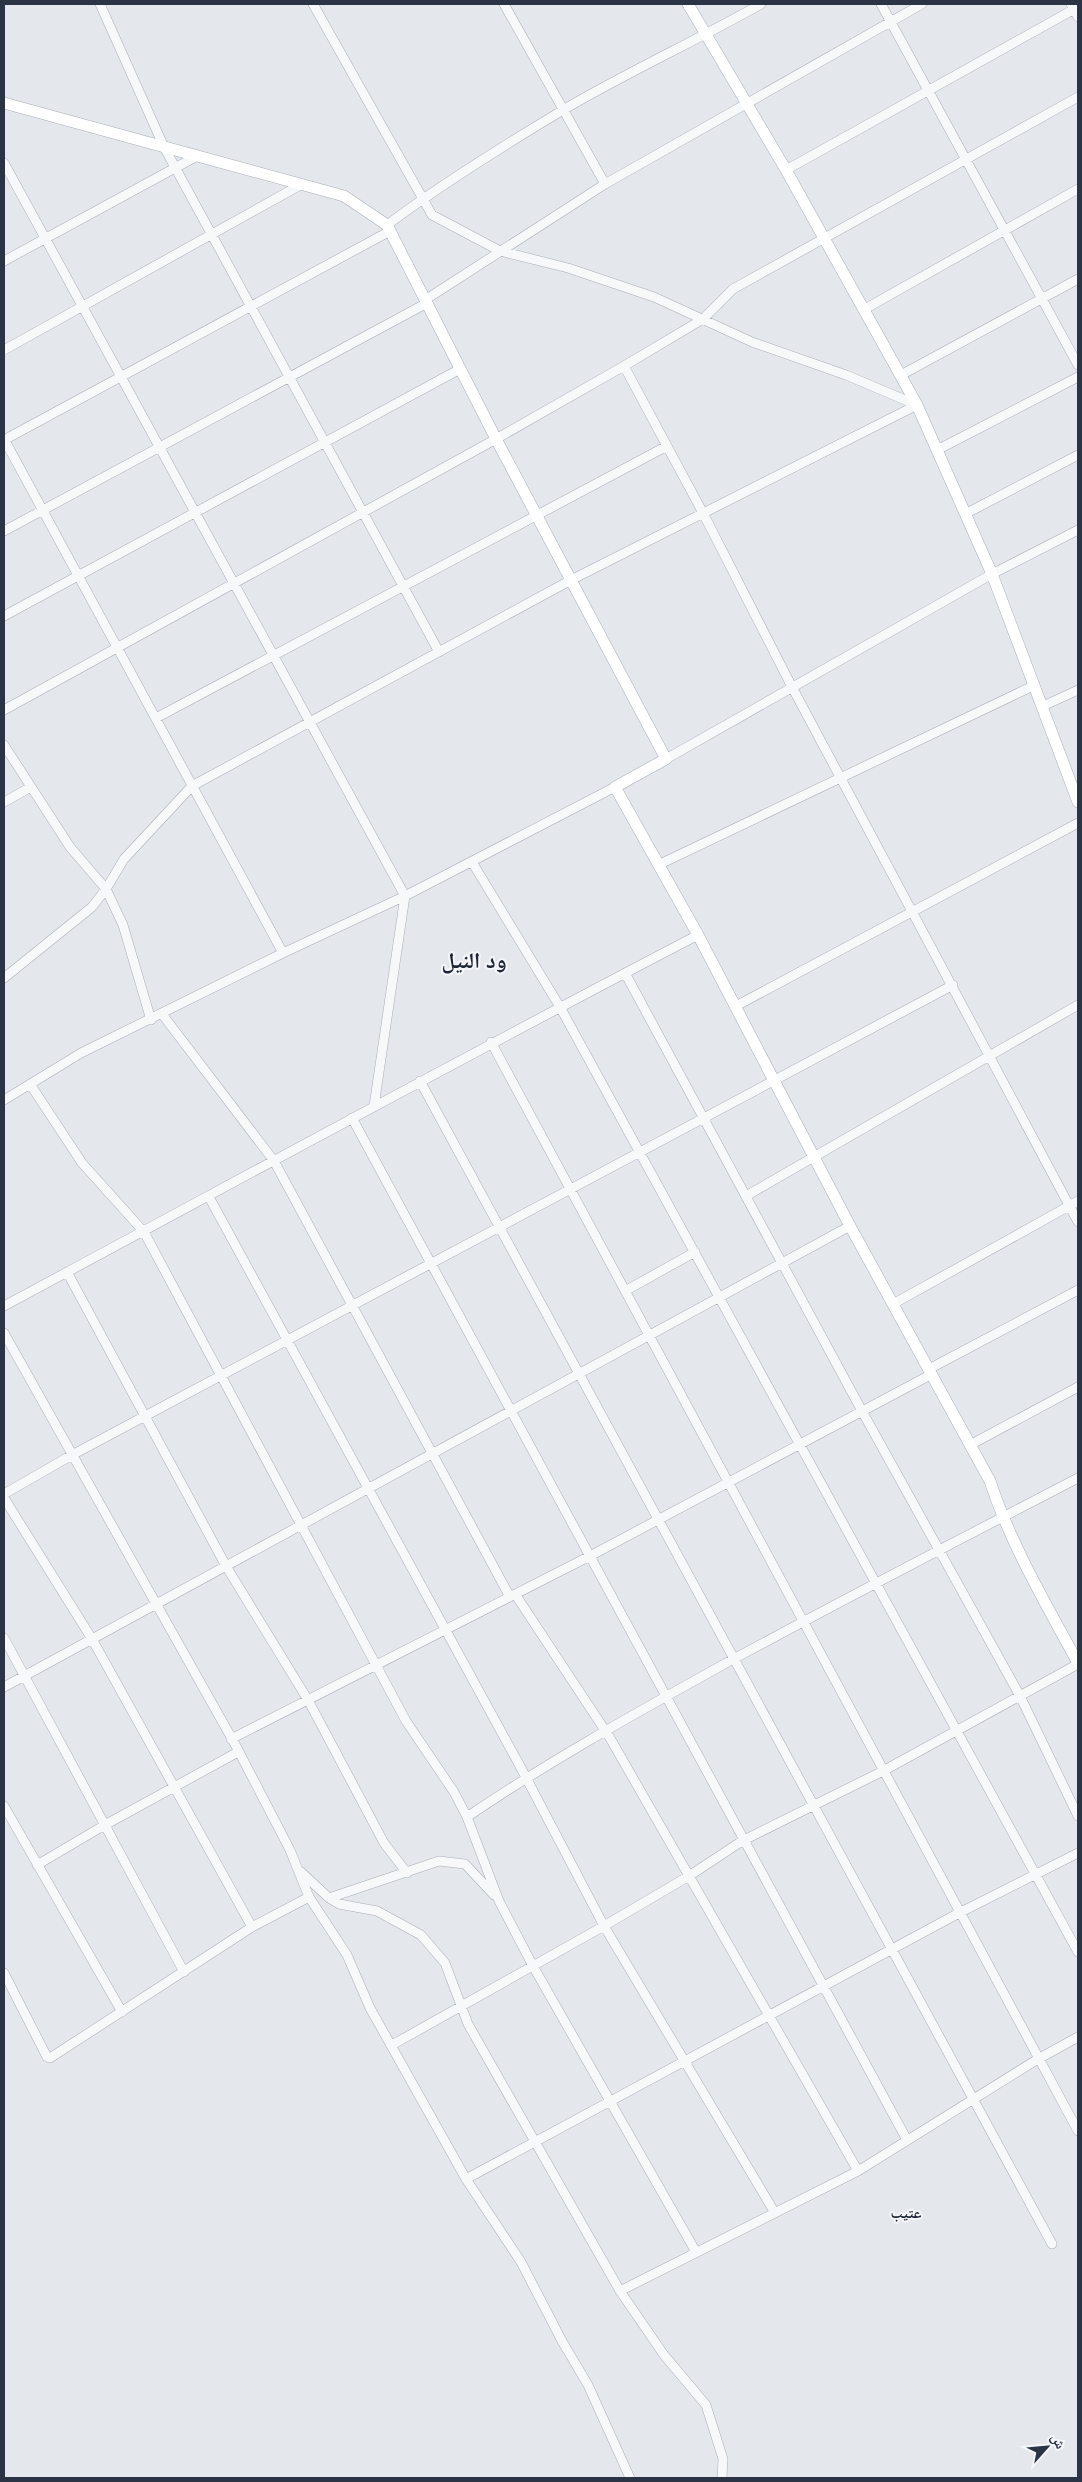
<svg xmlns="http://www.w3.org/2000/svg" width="1082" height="2482" viewBox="0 0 1082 2482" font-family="'Noto Sans','Noto Naskh Arabic',sans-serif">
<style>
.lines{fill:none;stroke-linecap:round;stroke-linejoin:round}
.street-casing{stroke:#a9aeb7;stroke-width:10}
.secondary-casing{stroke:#a9aeb7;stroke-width:12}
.street{stroke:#f7f8fa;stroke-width:9}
.secondary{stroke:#fff;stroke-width:11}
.labels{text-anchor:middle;stroke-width:4;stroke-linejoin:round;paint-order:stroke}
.quarter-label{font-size:15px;font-weight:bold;fill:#1d2536;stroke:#f4f6f9}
.town-label{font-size:22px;font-weight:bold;fill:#1d2536;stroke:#f4f6f9}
</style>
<rect width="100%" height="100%" fill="#e4e7ec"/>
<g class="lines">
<!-- street casing -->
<g class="street-casing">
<path id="street" d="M 100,4 L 164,147 L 439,652
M 313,4 L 432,215 L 500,251 L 568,268 L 654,297 L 752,342 L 846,375 L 917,405
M 504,4 L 605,184
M 881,4 L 1078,365
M 1071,4 L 1078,17
M 4,163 L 405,896 L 374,1106
M 786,170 L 1078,7
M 387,225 C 443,183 503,146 563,110 C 627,72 696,41 761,4
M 4,261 L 197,156
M 425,300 L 605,184 L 922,4
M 863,310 L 1078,189
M 4,350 L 302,184
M 624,366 L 703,513 L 792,687 L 1078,1222
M 901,375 L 1078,279
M 4,439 L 283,953
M 4,440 L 390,231
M 937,450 L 1078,377
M 965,514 L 1078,455
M 4,531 L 427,303
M 4,616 L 460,369
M 1043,706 L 1078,690
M 4,710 L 496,439 L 624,366 L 703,319 L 733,289 L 1078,97
M 156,718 L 667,446
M 4,745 L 70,847 L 106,889 L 123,925 L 151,1020
M 666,759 L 992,574 L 1078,530
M 4,802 L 31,787
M 472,862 L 560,1007 L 1078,1952
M 658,865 L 1035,685
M 625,973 L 862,1411 L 1020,1696 L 1078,1816
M 4,978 L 92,907 L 106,889 L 124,859 L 192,786 L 571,580 L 917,405
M 736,1006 L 1078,823
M 162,1014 L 274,1161 L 510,1597
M 491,1042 L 1078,2131
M 420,1081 L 1052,2244
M 30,1084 L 82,1163 L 144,1232 L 406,1721 L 454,1792 L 467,1817 L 499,1901 L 533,1966 L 696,2252
M 4,1100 L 81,1053 L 283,953 L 405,896 L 615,787
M 352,1118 L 907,2140
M 746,1196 L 1078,1005
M 209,1197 L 521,1768 L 604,1926 L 775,2213
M 67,1272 L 226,1566 L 308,1700 L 384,1843 L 407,1873
M 625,1291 L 695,1252
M 893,1304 L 1078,1201
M 4,1306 C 235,1182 465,1056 698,935
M 4,1333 L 236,1746 L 290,1850 L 309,1897 L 347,1955 L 370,2008 L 466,2179 L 521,2262 L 562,2341 L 588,2385 L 630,2478
M 929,1369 L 1078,1290
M 970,1445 L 1078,1387
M 4,1494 L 72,1455 L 953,985
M 4,1498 L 92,1639 L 252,1927
M 515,1594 L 610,1738 L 858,2171
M 4,1638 L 184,1972
M 4,1687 L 850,1226
M 231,1739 L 590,1556 L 932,1374
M 4,1806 L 122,2012
M 467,1817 C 545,1764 627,1718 710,1672 C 832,1605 955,1542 1078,1478
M 37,1865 L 103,1826 L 238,1752
M 301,1872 L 329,1898 L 339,1904 L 377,1911 L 421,1935 L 445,1963 L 468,2024 L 620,2291 L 664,2355 L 706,2405 L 723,2459 L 722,2478
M 329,1898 L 439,1861 L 465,1864 L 494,1895
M 4,1973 L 47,2057 L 50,2058 L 252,1927 L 309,1897
M 392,2045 L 604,1926 L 689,1876 L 742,1841 L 883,1771 L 1078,1664
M 466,2179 L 959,1913 L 1078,1853
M 620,2291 L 858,2171 L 1038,2059 L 1078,2037"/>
</g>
<!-- secondary casing -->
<g class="secondary-casing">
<path id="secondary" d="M 688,4 L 786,170 L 917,405 L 992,574 L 1078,802
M 4,103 L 344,196 L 387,225 L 496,439 L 666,759 L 615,787 L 698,935 L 850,1226 L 990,1481 C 1011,1545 1046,1604 1078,1663"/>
</g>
<!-- street -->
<use href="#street" class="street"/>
<!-- secondary -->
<use href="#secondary" class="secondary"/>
</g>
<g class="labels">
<!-- quarter labels -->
<g class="quarter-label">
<text x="906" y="2218">عتيب</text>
</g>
<!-- town labels -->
<g class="town-label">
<text x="474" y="968">ود النيل</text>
</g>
</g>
<!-- border -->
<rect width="1082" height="2482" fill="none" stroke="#2b3445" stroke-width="10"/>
<!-- north arrow -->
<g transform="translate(1047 2447) rotate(63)" stroke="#f4f6f9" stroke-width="4" paint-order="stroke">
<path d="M0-4L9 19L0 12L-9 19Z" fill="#2b3445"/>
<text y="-8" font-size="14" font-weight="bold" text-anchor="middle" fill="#2b3445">ش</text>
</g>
</svg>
